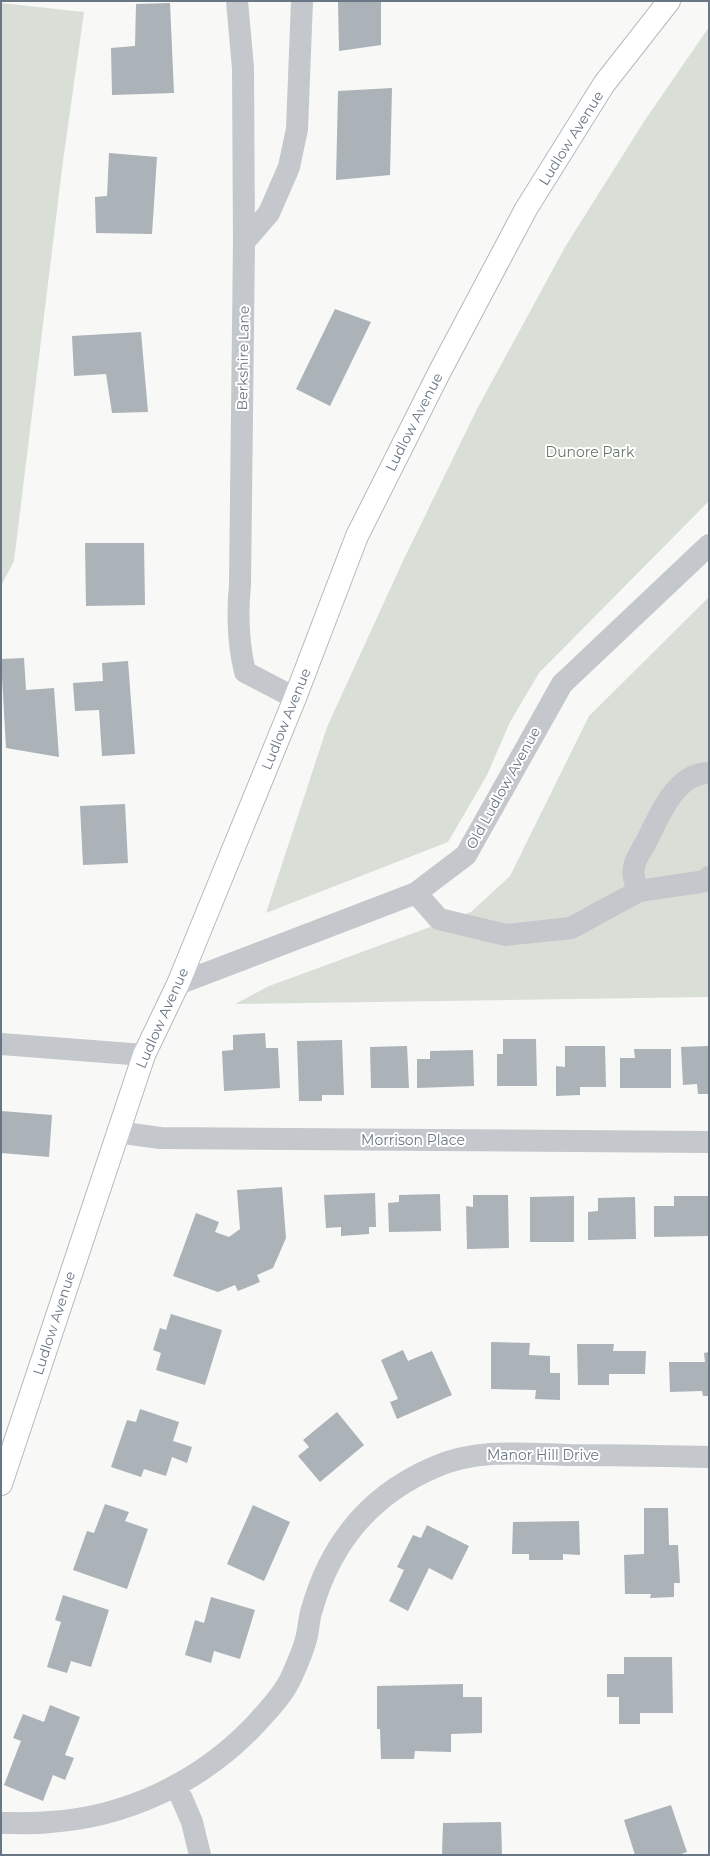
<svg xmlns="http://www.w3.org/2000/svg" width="710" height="1856" viewBox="0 0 710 1856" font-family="Montserrat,sans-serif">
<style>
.green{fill:#d9dfd7}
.building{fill:#abb2b8}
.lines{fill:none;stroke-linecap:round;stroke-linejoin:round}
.major-casing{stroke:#b5b9bd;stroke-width:24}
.minor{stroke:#c4c7cb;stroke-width:22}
.major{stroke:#fff;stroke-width:22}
.labels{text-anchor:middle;stroke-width:4;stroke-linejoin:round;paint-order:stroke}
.street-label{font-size:14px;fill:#697684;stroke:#fff}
.park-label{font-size:14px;fill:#667764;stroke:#fff}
</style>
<rect width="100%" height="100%" fill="#f8f8f6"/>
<!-- green -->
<path class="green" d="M 1,3 L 84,12 L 63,161 L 14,561 L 1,586 Z
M 709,27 L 709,501 L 539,673 L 510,722 L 487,775 L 448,842 L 266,913 L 327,727 L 402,563 L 477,409 L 565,247 L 645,120 Z
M 709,597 L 709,997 L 235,1004 L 269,986 L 471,912 L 510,876 L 589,716 Z"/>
<!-- building -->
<path class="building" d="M 338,1 L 381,1 L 381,45 L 339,51 Z
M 170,3 L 174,93 L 112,95 L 111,48 L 135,46 L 136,4 Z
M 392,88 L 390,175 L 336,180 L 338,91 Z
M 109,153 L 157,157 L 152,234 L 96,233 L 95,197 L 107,196 Z
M 335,309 L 371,322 L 330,406 L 296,389 Z
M 141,332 L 148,412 L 112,413 L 106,374 L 74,376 L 72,336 Z
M 85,543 L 144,543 L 145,605 L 86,606 Z
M 24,658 L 26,690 L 54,688 L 59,757 L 6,748 L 1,659 Z
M 128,661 L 135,754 L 102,756 L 99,710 L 75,711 L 73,683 L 103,681 L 102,663 Z
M 125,804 L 128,863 L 83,865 L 80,806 Z
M 265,1033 L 266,1048 L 278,1048 L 280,1088 L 224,1091 L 222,1051 L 233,1050 L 233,1035 Z
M 503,1039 L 536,1039 L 537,1086 L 497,1086 L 497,1054 L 503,1054 Z
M 342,1040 L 344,1095 L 322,1095 L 322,1101 L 299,1101 L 297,1041 Z
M 407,1046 L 409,1088 L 371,1088 L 370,1047 Z
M 565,1046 L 605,1046 L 606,1087 L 580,1087 L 580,1095 L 556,1096 L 556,1066 L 565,1067 Z
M 709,1046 L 709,1094 L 698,1094 L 697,1084 L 683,1085 L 681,1047 Z
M 634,1049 L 671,1049 L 671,1088 L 620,1088 L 620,1058 L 635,1058 Z
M 473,1050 L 474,1086 L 417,1088 L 417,1059 L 430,1059 L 430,1051 Z
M 1,1111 L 52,1115 L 49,1157 L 1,1153 Z
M 282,1187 L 286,1238 L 273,1268 L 257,1275 L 260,1282 L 238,1291 L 235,1285 L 218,1292 L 173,1276 L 196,1213 L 219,1222 L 215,1232 L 229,1237 L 240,1229 L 237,1190 Z
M 375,1193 L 376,1227 L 369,1227 L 369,1234 L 341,1236 L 341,1227 L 326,1228 L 324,1195 Z
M 440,1194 L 441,1231 L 389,1232 L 388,1203 L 399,1202 L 399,1195 Z
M 473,1195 L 508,1195 L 509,1248 L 467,1249 L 466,1206 L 473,1207 Z
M 574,1196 L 574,1242 L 530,1242 L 530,1197 Z
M 674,1196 L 708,1196 L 708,1236 L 654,1237 L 654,1206 L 674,1206 Z
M 635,1197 L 636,1239 L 588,1240 L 588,1212 L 598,1211 L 598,1198 Z
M 171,1314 L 222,1330 L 205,1385 L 156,1370 L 161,1353 L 153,1350 L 160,1328 L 166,1330 Z
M 491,1342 L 530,1343 L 529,1355 L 550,1356 L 550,1373 L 560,1373 L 560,1400 L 535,1399 L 536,1390 L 491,1389 Z
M 577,1344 L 614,1344 L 613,1351 L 646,1351 L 645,1374 L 609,1374 L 609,1385 L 578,1385 Z
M 403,1350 L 408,1361 L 432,1351 L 452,1395 L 397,1419 L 390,1402 L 398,1399 L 381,1360 Z
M 709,1352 L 709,1396 L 703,1396 L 702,1391 L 670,1392 L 669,1362 L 705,1362 L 704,1353 Z
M 140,1409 L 179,1422 L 173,1441 L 192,1447 L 187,1463 L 172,1457 L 166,1476 L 144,1469 L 141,1477 L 111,1467 L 127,1420 L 136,1422 Z
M 337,1412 L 364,1445 L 320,1482 L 298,1456 L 309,1447 L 303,1440 Z
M 105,1504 L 129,1512 L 125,1521 L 148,1529 L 127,1589 L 73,1570 L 87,1531 L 94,1533 Z
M 253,1505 L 290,1522 L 264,1581 L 227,1564 Z
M 644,1508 L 668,1508 L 669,1545 L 678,1545 L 680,1583 L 674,1583 L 674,1597 L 650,1598 L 651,1594 L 625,1594 L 624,1555 L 644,1554 Z
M 579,1521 L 580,1555 L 563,1554 L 563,1560 L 529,1560 L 529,1554 L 512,1554 L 513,1522 Z
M 427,1525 L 469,1546 L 452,1580 L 429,1568 L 408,1611 L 389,1601 L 404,1570 L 397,1567 L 413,1535 L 421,1538 Z
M 63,1595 L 109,1610 L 91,1667 L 71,1661 L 67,1673 L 47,1667 L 61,1622 L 55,1620 Z
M 211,1597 L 255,1610 L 240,1659 L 214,1651 L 211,1663 L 185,1655 L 195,1620 L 204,1623 Z
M 624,1657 L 672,1657 L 673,1713 L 640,1713 L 640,1724 L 619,1724 L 619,1697 L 607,1697 L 607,1674 L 624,1674 Z
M 463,1684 L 463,1697 L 482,1697 L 482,1733 L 451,1734 L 451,1752 L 415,1751 L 414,1759 L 381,1759 L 380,1729 L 377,1729 L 377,1686 Z
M 50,1705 L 80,1717 L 65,1755 L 74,1758 L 65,1780 L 53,1775 L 43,1801 L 4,1785 L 21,1741 L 13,1738 L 23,1714 L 44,1722 Z
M 671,1805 L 687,1852 L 678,1855 L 635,1855 L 624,1820 Z
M 501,1822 L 502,1855 L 442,1855 L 443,1823 Z"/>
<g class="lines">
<!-- major casing -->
<g class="major-casing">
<path id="major" d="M 1,1484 L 144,1055 L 178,984 L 295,698 L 357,536 L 440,371 L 526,209 L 604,84 L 669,1"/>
</g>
<!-- minor -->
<path class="minor" d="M 237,1 L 243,68 L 244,242 L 240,585 C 237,615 238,643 245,672 L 295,698
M 244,242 L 269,213 L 289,167 L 297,129 L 302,1
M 639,891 C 635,883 632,876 634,867 C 635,859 642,850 646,842 C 659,817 675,773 709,773
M 416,893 L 439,919 L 506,935 L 571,928 L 639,891 L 706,881 L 709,877
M 178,984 L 416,893 L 466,855 L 562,684 L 709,545
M 1,1044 L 144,1055
M 117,1132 L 160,1138 L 709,1142
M 176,1785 L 192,1822 L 200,1855
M 1,1823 C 17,1823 34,1824 50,1822 C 126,1817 198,1783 251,1729 C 264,1715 281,1698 290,1680 C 296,1667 304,1650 307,1635 C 309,1626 309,1617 312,1609 C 331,1542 371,1494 435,1467 C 478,1448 526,1454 571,1455 C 617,1455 663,1456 709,1457"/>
<!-- major -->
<use href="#major" class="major"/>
</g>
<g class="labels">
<!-- street labels -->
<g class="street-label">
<text transform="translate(571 138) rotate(-58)" y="5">Ludlow Avenue</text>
<text transform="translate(243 358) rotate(-89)" y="5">Berkshire Lane</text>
<text transform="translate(414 422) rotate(-63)" y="5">Ludlow Avenue</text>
<text transform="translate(286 719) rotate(-68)" y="5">Ludlow Avenue</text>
<text transform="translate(503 788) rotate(-61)" y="5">Old Ludlow Avenue</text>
<text transform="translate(162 1018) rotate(-66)" y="5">Ludlow Avenue</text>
<text x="413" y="1145">Morrison Place</text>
<text transform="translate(54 1323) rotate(-72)" y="5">Ludlow Avenue</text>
<text x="543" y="1460">Manor Hill Drive</text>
</g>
<!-- park labels -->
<g class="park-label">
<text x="590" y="457">Dunore Park</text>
</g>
</g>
<!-- border -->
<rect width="710" height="1856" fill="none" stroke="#697684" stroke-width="4"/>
</svg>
